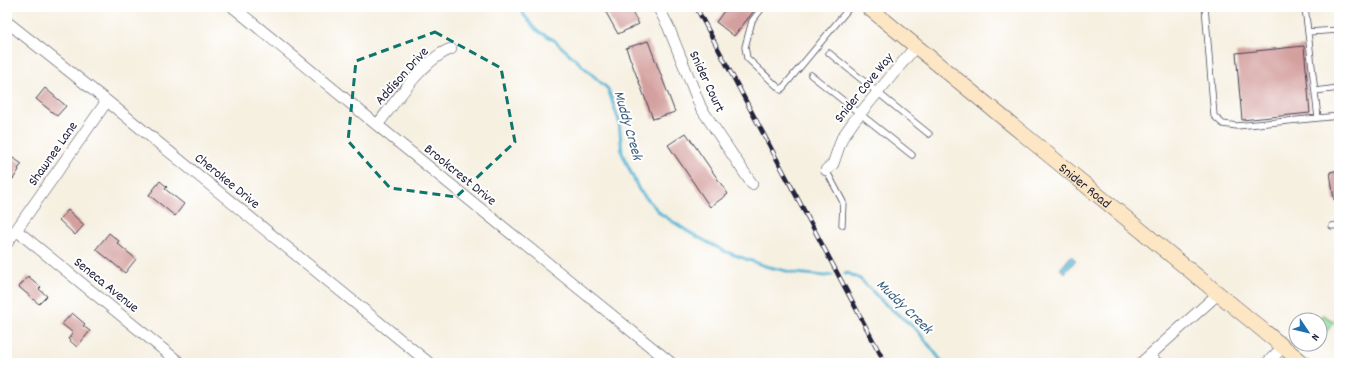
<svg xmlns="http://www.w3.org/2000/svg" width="1346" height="370" viewBox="0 0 1346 370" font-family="Dekko,sans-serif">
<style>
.green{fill:#8bda98;stroke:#567e6a}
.water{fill:#56b6d5;stroke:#3c6c88}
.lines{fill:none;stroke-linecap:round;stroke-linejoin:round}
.stream{stroke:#56b6d5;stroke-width:3}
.building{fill:#d4a09f}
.lane-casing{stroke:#424154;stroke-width:7}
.street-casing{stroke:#424154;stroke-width:12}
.secondary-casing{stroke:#424154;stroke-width:16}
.lane{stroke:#fff;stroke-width:5.5}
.street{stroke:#fff;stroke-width:11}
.secondary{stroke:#fce6c4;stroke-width:15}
.rail-casing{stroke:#22223b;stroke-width:4.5}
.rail{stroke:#fff;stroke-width:3;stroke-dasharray:9;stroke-linecap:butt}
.marked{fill:none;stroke:#0f766e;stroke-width:3;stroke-dasharray:8 5;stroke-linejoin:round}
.labels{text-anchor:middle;stroke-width:4;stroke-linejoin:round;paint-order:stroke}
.street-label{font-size:14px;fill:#22223b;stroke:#fff}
.water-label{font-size:15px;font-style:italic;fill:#375d79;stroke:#fff}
</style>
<rect width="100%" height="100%" fill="#fff"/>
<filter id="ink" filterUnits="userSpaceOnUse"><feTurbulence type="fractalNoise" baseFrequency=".025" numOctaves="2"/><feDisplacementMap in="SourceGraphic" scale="8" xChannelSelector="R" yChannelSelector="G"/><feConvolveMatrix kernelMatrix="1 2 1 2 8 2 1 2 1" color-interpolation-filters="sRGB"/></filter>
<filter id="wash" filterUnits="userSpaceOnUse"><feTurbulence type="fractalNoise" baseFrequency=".012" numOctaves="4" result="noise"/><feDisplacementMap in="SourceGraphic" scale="16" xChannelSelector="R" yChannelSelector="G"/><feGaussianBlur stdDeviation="0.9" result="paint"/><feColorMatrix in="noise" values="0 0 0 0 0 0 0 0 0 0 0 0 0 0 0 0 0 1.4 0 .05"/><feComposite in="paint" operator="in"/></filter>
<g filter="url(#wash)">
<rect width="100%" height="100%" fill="#f6f0e1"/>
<!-- green -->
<path class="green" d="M 1323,314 L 1334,322 L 1320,341 L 1320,320 L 1318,320 Z"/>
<!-- water -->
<path class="water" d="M 1071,256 L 1076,260 L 1065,273 L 1060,269 Z"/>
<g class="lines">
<!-- stream -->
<path class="stream" d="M 519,7 L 524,15 L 536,30 L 554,40 L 608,89 L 619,121 L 622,153 L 639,190 L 661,214 L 692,234 L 724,251 L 765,266 L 795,273 L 825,276 L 832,275
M 845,274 L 848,273 L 860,279 L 883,302 L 917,330 L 943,363"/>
</g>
<g id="blocks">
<!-- building -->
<path class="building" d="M 603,7 L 629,7 L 639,24 L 618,34 Z
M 727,7 L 757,7 L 734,36 L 716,22 Z
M 648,41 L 675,112 L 653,119 L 626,48 Z
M 1304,46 L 1310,113 L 1242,120 L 1236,53 Z
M 45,88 L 66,106 L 57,116 L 36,99 Z
M 686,133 L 728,194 L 710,207 L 668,145 Z
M 13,158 L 22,164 L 18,169 L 19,170 L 13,179 L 7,175 L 7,167 Z
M 1339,170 L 1339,200 L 1334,200 L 1330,172 Z
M 160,181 L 167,187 L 165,189 L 184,204 L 175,216 L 149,195 Z
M 68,210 L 84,225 L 75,235 L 59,220 Z
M 109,233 L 119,241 L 117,243 L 136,259 L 125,273 L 96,249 Z
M 28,276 L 41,287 L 39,289 L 47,296 L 39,304 L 19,287 Z
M 72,313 L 85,324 L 83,326 L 90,331 L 77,347 L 68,339 L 73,333 L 62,324 Z"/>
</g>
</g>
<g filter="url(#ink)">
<use href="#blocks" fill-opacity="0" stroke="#424154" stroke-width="1"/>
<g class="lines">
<!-- lane casing -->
<g class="lane-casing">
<path id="lane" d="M 763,7 L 752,21 L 745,47 L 747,58 L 781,90 L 850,7
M 1205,7 L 1214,116 L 1223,124 L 1237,126 L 1339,116
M 1305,7 L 1318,118
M 1308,32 L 1339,30
M 829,53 L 929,134
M 811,75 L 912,155
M 1315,91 L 1339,88
M 826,170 L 843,202 L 842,225
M 1332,226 L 1339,225
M 1151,354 L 1161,363"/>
</g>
<!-- street casing -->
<g class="street-casing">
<path id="street" d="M 233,7 L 377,125 L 671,363
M 658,7 L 668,26 L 701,108 L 752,184
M 7,22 L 107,101 L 429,363
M 377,125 C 395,103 424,58 451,49
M 826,170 L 833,164 L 842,138 L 854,121 L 916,46
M 16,230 L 180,363
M 7,243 L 107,101
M 1141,363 L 1218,294
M 1267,363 L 1283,347"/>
</g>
<!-- secondary casing -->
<g class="secondary-casing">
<g id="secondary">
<path id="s1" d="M 868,7 L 1303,363"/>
</g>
</g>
<!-- lane -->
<use href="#lane" class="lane"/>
<!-- street -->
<use href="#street" class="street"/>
<!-- secondary -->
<use href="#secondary" class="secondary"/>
<!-- rail casing -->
<g class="rail-casing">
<path id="rail" d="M 696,7 L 885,363"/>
</g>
<!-- rail -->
<use href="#rail" class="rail"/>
</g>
</g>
<!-- marked area -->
<path class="marked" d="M 435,32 L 501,68 L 515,142 L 456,197 L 390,188 L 348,141 L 356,61 Z"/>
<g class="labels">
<!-- street labels -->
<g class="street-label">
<text transform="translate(401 75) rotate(-48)" y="5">Addison Drive</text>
<text transform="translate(708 81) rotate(65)" y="5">Snider Court</text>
<text transform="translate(863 87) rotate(-51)" y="5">Snider Cove Way</text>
<text transform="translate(52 153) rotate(-55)" y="5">Shawnee Lane</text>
<text transform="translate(461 174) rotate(39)" y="5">Brookcrest Drive</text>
<text transform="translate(228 180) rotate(39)" y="5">Cherokee Drive</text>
<text dy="5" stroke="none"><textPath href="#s1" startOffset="281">Snider Road</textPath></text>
<text transform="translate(107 284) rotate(39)" y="5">Seneca Avenue</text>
</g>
<!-- water labels -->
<g class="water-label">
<text transform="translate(629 125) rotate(74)" y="5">Muddy Creek</text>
<text transform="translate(905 306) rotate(44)" y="5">Muddy Creek</text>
</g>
</g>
<!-- margin -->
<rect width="1346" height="370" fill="none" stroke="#fff" stroke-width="24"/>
<!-- north arrow -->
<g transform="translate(1308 332) rotate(125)"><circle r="19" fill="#ffffff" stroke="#a7a7b1"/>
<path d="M0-3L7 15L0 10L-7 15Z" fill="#1f6fb2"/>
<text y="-6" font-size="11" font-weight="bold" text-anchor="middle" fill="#22223b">N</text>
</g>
</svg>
